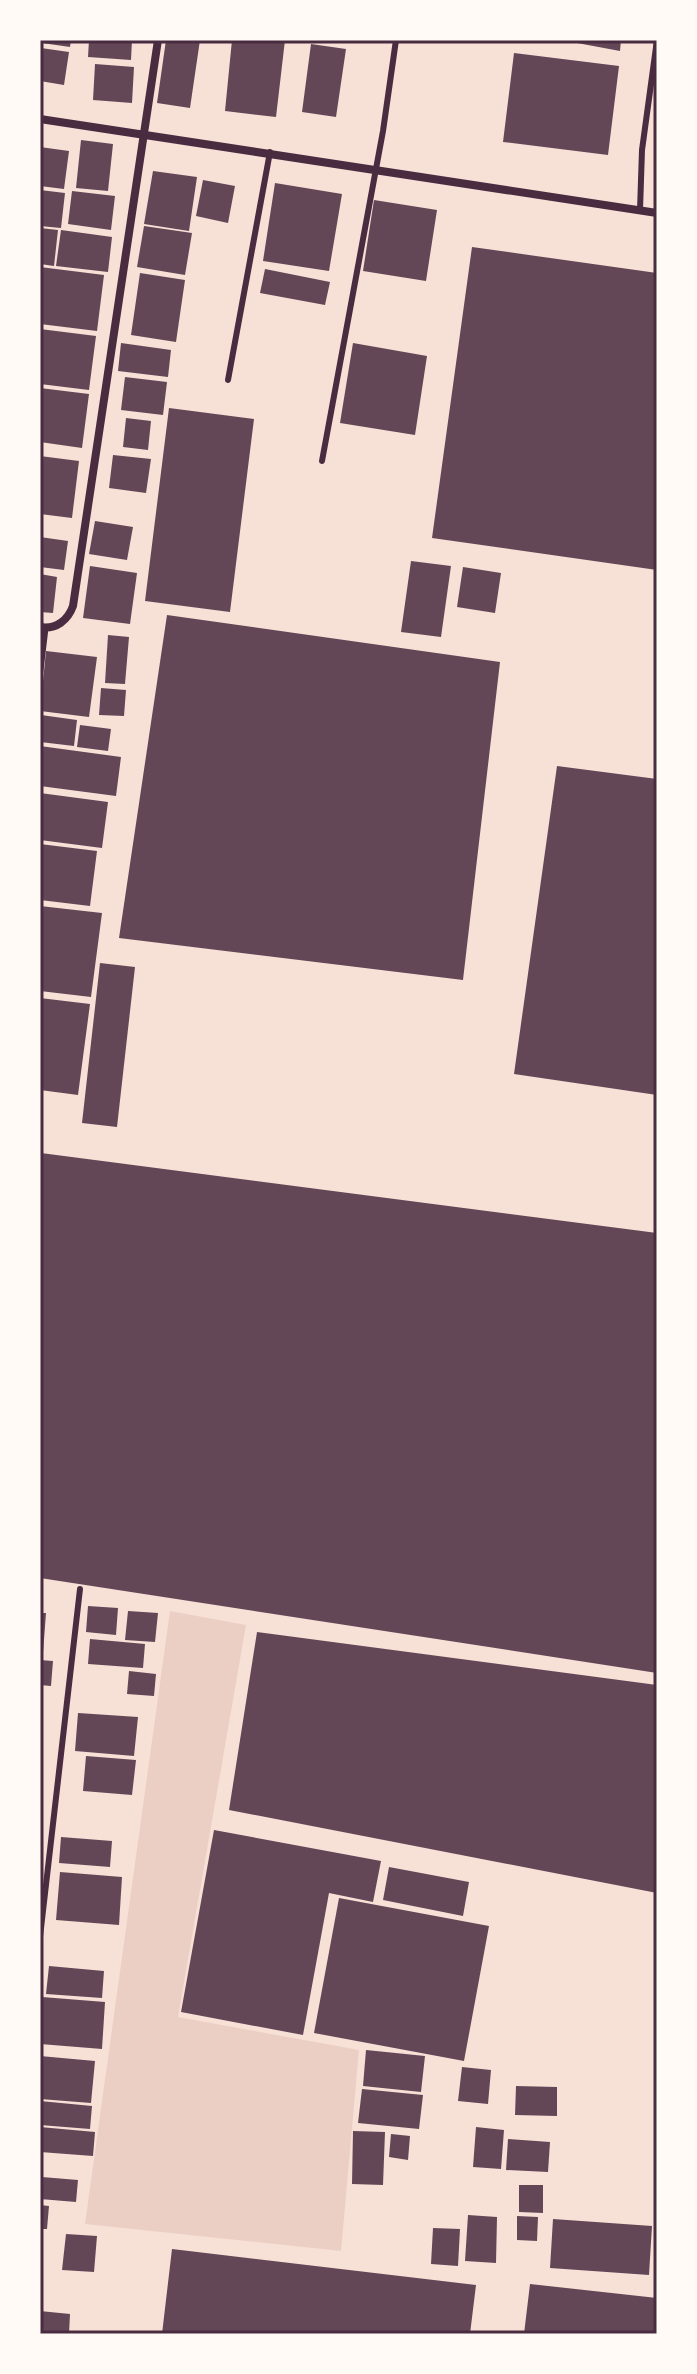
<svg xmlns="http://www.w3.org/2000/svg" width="697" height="2374" viewBox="0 0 697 2374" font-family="'Noto Sans',sans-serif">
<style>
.green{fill:#ebcfc5}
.building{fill:#644757}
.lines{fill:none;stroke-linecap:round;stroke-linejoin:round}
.service{stroke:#4a2c40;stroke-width:6}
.pedestrian{stroke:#4a2c40;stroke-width:7}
.minor{stroke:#4a2c40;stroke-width:8}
.neatline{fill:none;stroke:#4a2c40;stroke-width:3}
</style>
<rect width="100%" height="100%" fill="#f7e1d7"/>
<!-- green -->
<path class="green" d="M 170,1611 L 246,1625 L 178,2017 L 359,2050 L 341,2251 L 85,2224 Z"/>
<!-- building -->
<path class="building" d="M 43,40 L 71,40 L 70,47 L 42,43 Z
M 89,40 L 132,40 L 131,60 L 88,57 Z
M 166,40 L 200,40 L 190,108 L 157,103 Z
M 232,40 L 285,40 L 276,117 L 225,111 Z
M 561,40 L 621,40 L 620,51 Z
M 311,44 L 346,49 L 336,117 L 302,112 Z
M 41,48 L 69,52 L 64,85 L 40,81 Z
M 514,53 L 619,66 L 608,155 L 503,142 Z
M 95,64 L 134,67 L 132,103 L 93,100 Z
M 81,140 L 113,144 L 108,191 L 76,188 Z
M 40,147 L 69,151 L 64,189 L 40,186 Z
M 153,171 L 197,177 L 189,231 L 144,224 Z
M 203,180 L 235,186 L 228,223 L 196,216 Z
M 275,183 L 342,194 L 329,271 L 263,261 Z
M 40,190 L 65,193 L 61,228 L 40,226 Z
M 72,191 L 115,196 L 111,230 L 68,224 Z
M 374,200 L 437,210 L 426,281 L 363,271 Z
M 144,226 L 192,233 L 185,275 L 137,267 Z
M 40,228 L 58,230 L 54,266 L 40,264 Z
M 61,230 L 112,237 L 108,272 L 56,266 Z
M 472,247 L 657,273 L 657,570 L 432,538 Z
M 40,267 L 104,275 L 97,331 L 40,324 Z
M 265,269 L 330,282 L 325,305 L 260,293 Z
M 140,273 L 185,280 L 176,342 L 131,335 Z
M 40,329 L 96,336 L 89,390 L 40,384 Z
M 121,343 L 171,350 L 168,377 L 118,371 Z
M 353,343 L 427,356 L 415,435 L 340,423 Z
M 125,377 L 167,382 L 163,415 L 121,410 Z
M 40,388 L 89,394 L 82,448 L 40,442 Z
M 169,408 L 254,419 L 230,612 L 145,601 Z
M 126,418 L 151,421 L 148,450 L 123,447 Z
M 113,455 L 151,459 L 146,493 L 109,488 Z
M 40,456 L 79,461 L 72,518 L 40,514 Z
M 95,521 L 133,527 L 127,560 L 89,554 Z
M 40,537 L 68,541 L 64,570 L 40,567 Z
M 411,561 L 451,566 L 441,637 L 401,632 Z
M 90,566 L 137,573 L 130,624 L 83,618 Z
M 463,567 L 501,573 L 495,613 L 457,607 Z
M 40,574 L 57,577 L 53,613 L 40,612 Z
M 167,615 L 500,662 L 463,980 L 119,938 Z
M 108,635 L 129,637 L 125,684 L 105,683 Z
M 46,651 L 97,657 L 89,717 L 40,711 Z
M 101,688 L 126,690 L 124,716 L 99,715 Z
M 41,715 L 77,720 L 74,746 L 40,742 Z
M 80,725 L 111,729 L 108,751 L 77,747 Z
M 40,746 L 121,757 L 116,796 L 40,786 Z
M 557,766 L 657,779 L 657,1095 L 514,1074 Z
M 40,793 L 108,802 L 102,848 L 40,840 Z
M 40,844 L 97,851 L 90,906 L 40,900 Z
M 40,906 L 102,913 L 91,997 L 40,991 Z
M 100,963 L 135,967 L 117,1127 L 82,1123 Z
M 40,998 L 90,1004 L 78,1095 L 40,1090 Z
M 41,1153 L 657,1233 L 657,1673 L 40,1578 Z
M 88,1606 L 118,1608 L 116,1635 L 86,1632 Z
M 128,1611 L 158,1613 L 155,1642 L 125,1640 Z
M 40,1613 L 46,1613 L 43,1653 L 40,1653 Z
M 257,1632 L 657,1685 L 657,1893 L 229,1810 Z
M 90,1639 L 145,1644 L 143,1668 L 88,1664 Z
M 40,1660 L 53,1661 L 51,1686 L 40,1685 Z
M 129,1671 L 156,1674 L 154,1696 L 127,1694 Z
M 78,1713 L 138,1717 L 134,1756 L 75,1751 Z
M 86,1756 L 136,1760 L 132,1795 L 83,1791 Z
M 214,1830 L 381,1861 L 373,1902 L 329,1893 L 303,2035 L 181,2012 Z
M 61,1837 L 112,1841 L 110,1867 L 59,1863 Z
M 389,1867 L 469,1882 L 463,1916 L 383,1900 Z
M 60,1872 L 122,1877 L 119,1925 L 56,1920 Z
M 339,1898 L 489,1926 L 464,2061 L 314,2033 Z
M 49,1966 L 104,1971 L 102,1998 L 46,1994 Z
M 42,1997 L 105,2002 L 102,2049 L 40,2044 Z
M 366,2050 L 425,2056 L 421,2092 L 363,2086 Z
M 40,2056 L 95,2061 L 91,2103 L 40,2099 Z
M 462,2067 L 491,2070 L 488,2104 L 458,2101 Z
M 516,2086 L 557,2087 L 557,2116 L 515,2115 Z
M 362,2089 L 423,2095 L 419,2129 L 358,2123 Z
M 40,2101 L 92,2106 L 90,2129 L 40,2125 Z
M 40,2127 L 95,2132 L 93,2156 L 40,2152 Z
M 476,2127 L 504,2130 L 501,2169 L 473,2167 Z
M 353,2131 L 385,2132 L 383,2185 L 352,2184 Z
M 391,2134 L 410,2136 L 408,2160 L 389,2157 Z
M 508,2139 L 550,2142 L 548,2172 L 506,2170 Z
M 42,2177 L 78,2180 L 76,2202 L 40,2199 Z
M 519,2185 L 543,2185 L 543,2213 L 519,2212 Z
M 40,2205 L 49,2206 L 47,2229 L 40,2229 Z
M 468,2215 L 497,2217 L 496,2263 L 465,2261 Z
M 517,2216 L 538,2217 L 537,2241 L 517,2240 Z
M 553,2219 L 652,2226 L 649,2275 L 550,2268 Z
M 433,2228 L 460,2229 L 458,2266 L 431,2264 Z
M 66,2234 L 97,2236 L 94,2272 L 62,2270 Z
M 172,2249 L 476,2285 L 470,2334 L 162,2334 Z
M 530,2284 L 657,2298 L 657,2334 L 524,2334 Z
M 40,2311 L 70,2314 L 69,2334 L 40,2334 Z"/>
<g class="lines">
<!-- service -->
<path class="service" d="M 640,210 L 642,150 L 657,40
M 228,380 L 270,152
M 322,461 L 383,131 L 396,40
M 40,1937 L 80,1589"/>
<!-- pedestrian -->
<path class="pedestrian" d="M 40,670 L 45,628"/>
<!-- minor -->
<path class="minor" d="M 40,119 L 657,213
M 40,627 C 56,630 68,620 73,606 L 158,40"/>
</g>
<!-- border -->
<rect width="697" height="2374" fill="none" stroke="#fffaf5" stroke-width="84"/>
<rect x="42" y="42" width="613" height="2290" class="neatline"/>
</svg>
